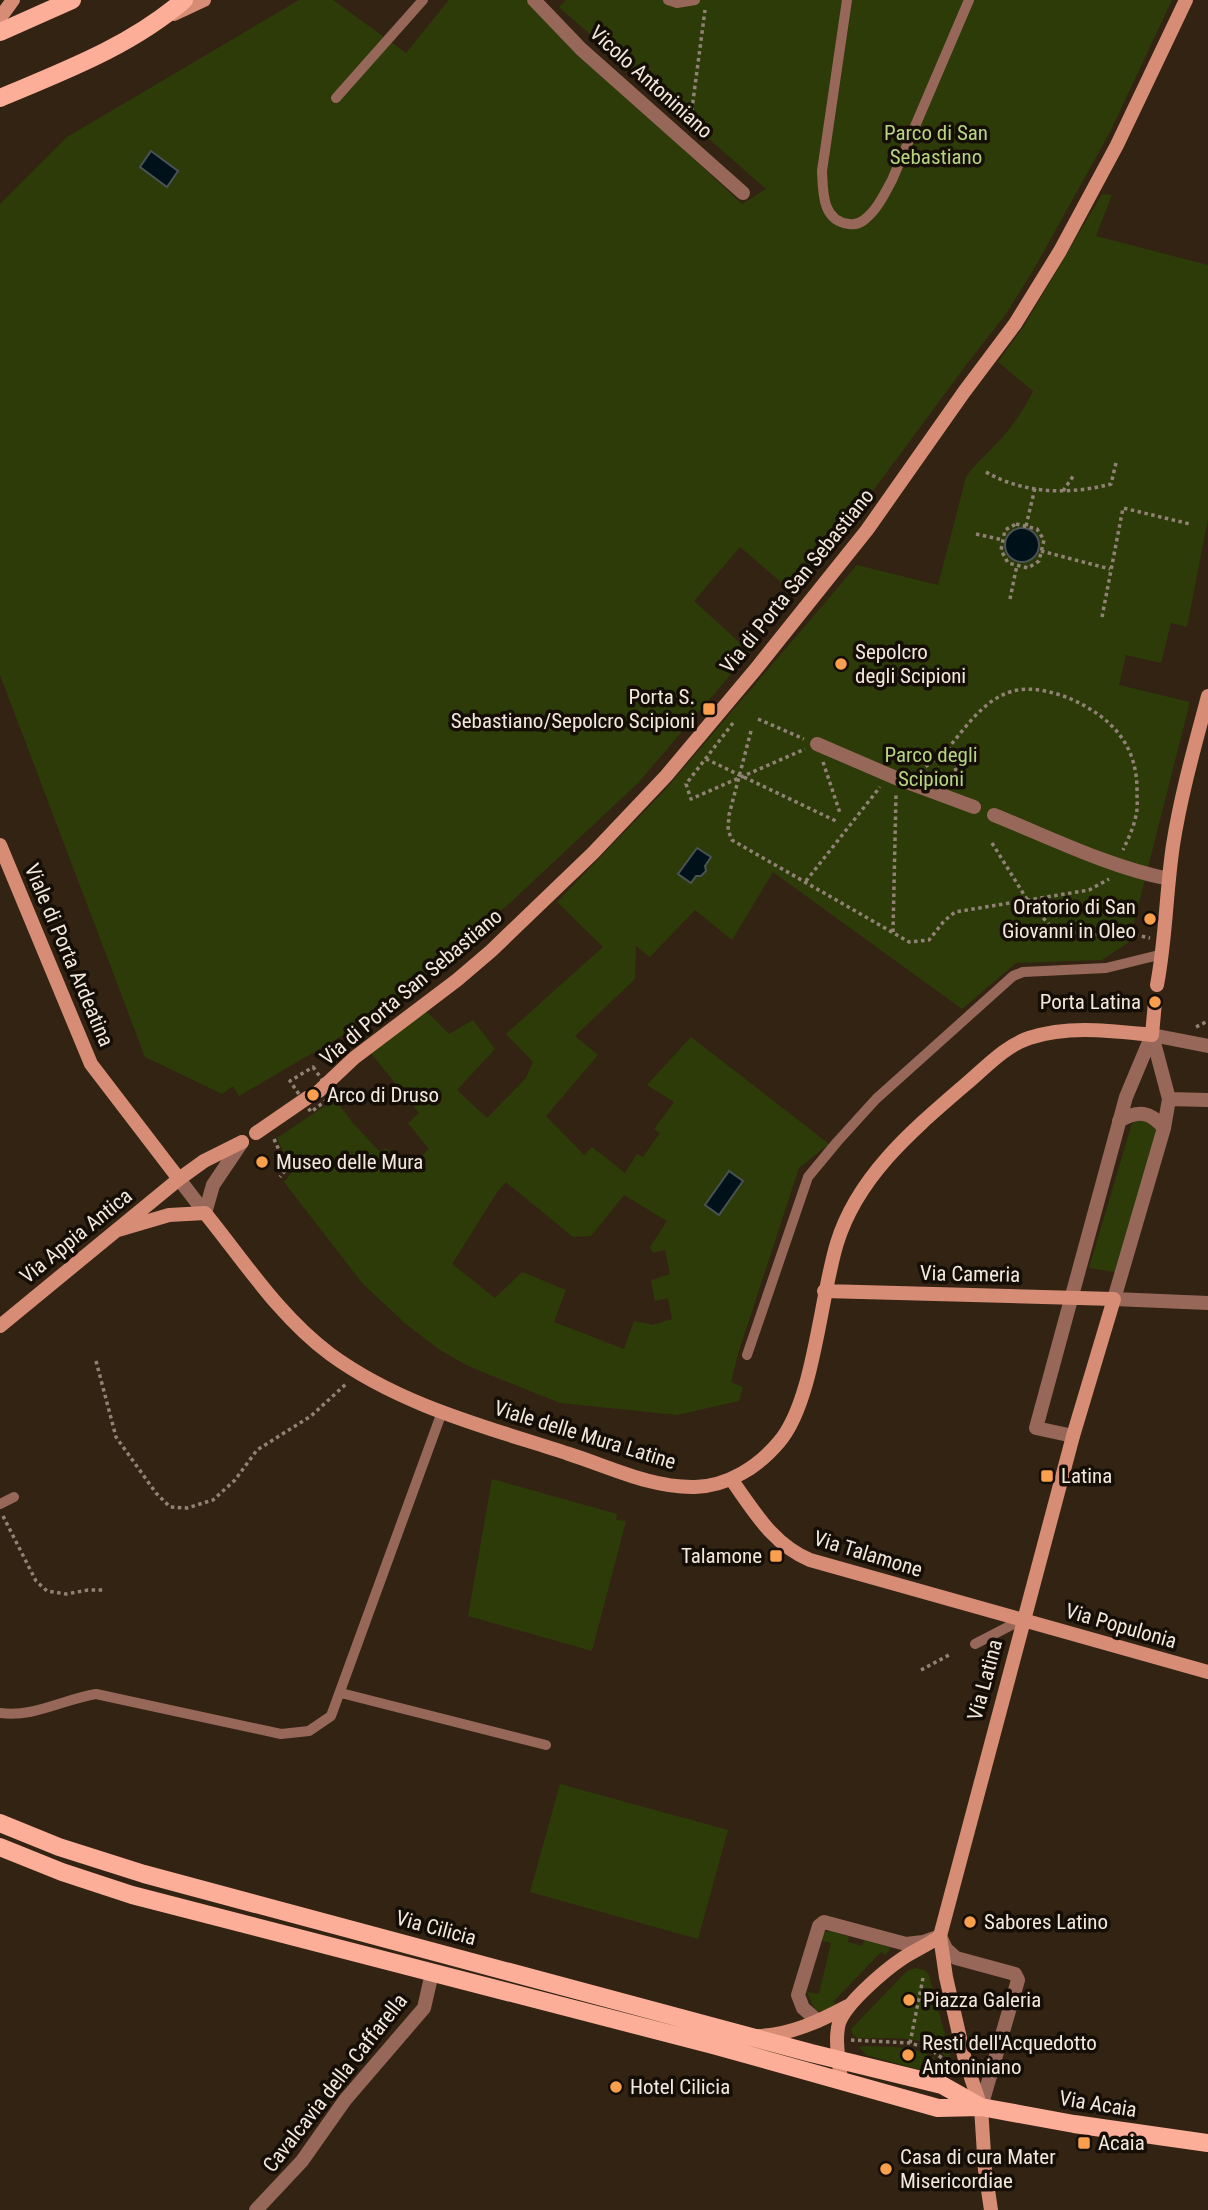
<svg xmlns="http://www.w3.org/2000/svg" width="1208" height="2210" viewBox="0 0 1208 2210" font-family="'Roboto Condensed',sans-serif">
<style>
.green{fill:#2d3b09;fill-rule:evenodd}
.water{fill:#00111a;stroke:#495254;stroke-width:2}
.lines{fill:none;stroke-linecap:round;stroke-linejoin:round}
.path{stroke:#908275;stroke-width:3.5;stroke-dasharray:3.5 3.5;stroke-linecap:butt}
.lane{stroke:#97685a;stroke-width:10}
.street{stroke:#97685a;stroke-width:14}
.secondary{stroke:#d78c76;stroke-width:14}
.primary{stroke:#fdae98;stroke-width:18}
.poi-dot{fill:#f99f4d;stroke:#150e07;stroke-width:2.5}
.labels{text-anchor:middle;stroke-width:7;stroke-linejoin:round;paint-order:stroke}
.street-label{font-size:21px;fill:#f3e8dd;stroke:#150e07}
.park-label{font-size:21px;fill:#b7d480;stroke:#150e07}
.poi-label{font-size:21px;fill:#f3e8dd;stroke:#150e07;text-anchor:start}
</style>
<rect width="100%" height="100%" fill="#332313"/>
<!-- green -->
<path class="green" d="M 299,0 L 333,0 L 406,53 L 449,0 L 525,0 L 742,204 L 766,189 L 559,7 L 566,0 L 1172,0 L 1110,132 L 1038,262 L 1006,314 L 966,365 L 796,595 L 740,547 L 694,601 L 750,652 L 638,783 L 511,902 L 386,1010 L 239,1096 L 233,1086 L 222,1094 L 145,1057 L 0,675 L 0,204 L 67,137 Z
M 1102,194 L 1112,195 L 1096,236 L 1208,265 L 1208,519 L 1187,627 L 1171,623 L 1161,663 L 1126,655 L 1119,685 L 1190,702 L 1129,942 L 1102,960 L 1016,963 L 962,1009 L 773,872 L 732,940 L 695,910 L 650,957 L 636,946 L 635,979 L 575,1036 L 598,1055 L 546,1116 L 584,1155 L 592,1147 L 625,1173 L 637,1154 L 643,1157 L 660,1133 L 654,1129 L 674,1102 L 647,1085 L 691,1037 L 829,1144 L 799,1168 L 738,1354 L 731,1382 L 743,1387 L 739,1401 L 677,1415 L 560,1403 L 468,1366 L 440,1350 L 407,1325 L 363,1284 L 284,1182 L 292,1172 L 277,1138 L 335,1099 L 352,1122 L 379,1151 L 386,1148 L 406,1170 L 429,1149 L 408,1123 L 419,1113 L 370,1052 L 424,1009 L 449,1034 L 473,1020 L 495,1049 L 457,1090 L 487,1118 L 526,1078 L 533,1062 L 506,1034 L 603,947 L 557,902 L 663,792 L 857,565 L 938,585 L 966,477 C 974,464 987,455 997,443 C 1011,428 1024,410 1033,391 L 998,362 L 1024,326 ZM 506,1182 L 573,1237 L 591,1236 L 624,1195 L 667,1221 L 650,1247 L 653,1253 L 665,1250 L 670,1274 L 651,1280 L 655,1301 L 668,1298 L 672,1319 L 652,1325 L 634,1321 L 624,1349 L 554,1322 L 566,1290 L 522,1272 L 495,1298 L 452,1264 L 498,1191 Z
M 1143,1120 L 1157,1129 L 1115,1272 L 1089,1268 L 1132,1123 Z
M 492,1479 L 617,1514 L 616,1520 L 626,1521 L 592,1651 L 468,1616 Z
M 560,1784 L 728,1830 L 698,1939 L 530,1892 Z
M 831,1931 L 849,1937 L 848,1942 L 862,1946 L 864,1940 L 889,1947 L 890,1950 L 885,1955 L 881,1952 L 833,2002 L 836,2005 C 815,2017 815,2011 807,1992 L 819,1994 L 831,1943 L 820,1940 L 825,1932 Z
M 915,1968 L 925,1970 L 929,1975 L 951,2057 L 946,2058 C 930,2033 885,2039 858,2038 L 853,2035 L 851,2029 L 907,1971 Z
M 864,2046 C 882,2047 948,2044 939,2075 L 866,2055 L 859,2047 Z"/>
<!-- water -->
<path class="water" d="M 151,151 L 178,171 L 167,187 L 140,167 Z
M1005 545a17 17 0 1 1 34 0a17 17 0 1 1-34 0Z
M 697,848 L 711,857 L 705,866 L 706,871 L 701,876 L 696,876 L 691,883 L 678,874 Z
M 729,1171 L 743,1181 L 719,1215 L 705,1205 Z"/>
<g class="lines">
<!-- path -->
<path class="path" d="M 690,124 L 705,10
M 986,472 C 1024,494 1070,495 1111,484 L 1116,463
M 1063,491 L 1074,475
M 1016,524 L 1037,529 L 1044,540 L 1039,561 L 1028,568 L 1008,563 L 1001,550 L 1005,530 Z
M 1026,526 L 1035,488
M 976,534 L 1003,540
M 1041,551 L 1110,569
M 1010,599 L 1017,565
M 1102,617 L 1123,508 L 1190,524
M 758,719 L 804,739
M 733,723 L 686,784 L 691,799 L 805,749
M 751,731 L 729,815 L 728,830 L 732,840 L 909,942 L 929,940 L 944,921 L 955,912 L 1089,890 L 1109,879
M 946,749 L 963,785
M 706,759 L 836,821
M 823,762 L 840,813
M 920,771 C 930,763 940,756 949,747 C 967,726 984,699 1013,691 C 1031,686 1054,692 1071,699 C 1113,718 1138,746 1137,793 C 1137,800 1138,808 1136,815 C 1134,827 1128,839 1123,850
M 992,843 L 1028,901 L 1055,931 L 1109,936 L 1131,934 L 1150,938
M 806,881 L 880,787
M 893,932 L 896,794
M 1196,1027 L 1208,1021
M 313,1067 L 333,1095 L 311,1112 L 290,1081 Z
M 274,1139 L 287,1168 L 280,1177
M 96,1361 L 116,1437 L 156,1493 L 170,1507 L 187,1508 L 213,1500 L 235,1480 L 257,1450 L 311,1416 L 346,1384
M 3,1516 L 36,1581 L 47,1591 L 66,1594 L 88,1590 L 105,1590
M 921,1670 L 949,1655
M 851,2040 L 910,2043 L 930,2049 L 946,2061 L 950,2061
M 910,2043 L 923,1978"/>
<!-- lane -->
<path class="lane" d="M 668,0 L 677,3 L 695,0
M 847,0 L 822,171 C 823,192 822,221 849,224 C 854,225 859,224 864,220 C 877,210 884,195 892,180 L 969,0
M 336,98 L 423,0
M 747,1355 L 808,1177 L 837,1142 L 876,1099 L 1013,976 L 1023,972 L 1106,968 L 1163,954
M 0,1504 L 14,1497
M 975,1644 L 1023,1619
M 341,1693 L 546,1745
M 0,1713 C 33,1718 64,1699 96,1694 L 281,1734 L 309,1731 L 331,1716 L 442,1412"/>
<!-- street -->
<path class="street" d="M 534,0 L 581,49 L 743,193
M 817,744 L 896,778 L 974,807
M 994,815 C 1051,838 1109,867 1169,879
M 1152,1035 L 1169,1099 L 1164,1128 L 1114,1299 L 1208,1303
M 1152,1035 L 1208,1046
M 1169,1099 L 1208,1100
M 1119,1121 C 1138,1110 1150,1111 1164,1128
M 179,1179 L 205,1213
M 205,1213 L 213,1185 L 242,1142
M 1073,1436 L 1036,1428 L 1126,1097 L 1152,1035
M 818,2021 L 803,2008 L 798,1995 L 819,1926 L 824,1922 L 906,1944 L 923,1942 L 940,1936 L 946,1949 L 956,1958 L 1015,1974 L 1018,1980 L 981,2107
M 256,2210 L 302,2161 L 345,2100 L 424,2008 L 432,1973"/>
<!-- secondary -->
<path class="secondary" d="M 174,14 L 204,0
M 0,18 L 13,0
M 0,845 L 91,1064 L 179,1179
M 1157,985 C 1166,938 1166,892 1173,845 C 1181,794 1195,745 1208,696
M 319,1091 L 354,1058 L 457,980 L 491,951 L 593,853 L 666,776 L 755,670 L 867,530 L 964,392 L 1015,324 L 1060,251 L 1117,145 L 1186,0
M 256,1133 L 307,1098
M 118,1230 L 169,1215 L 205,1213 C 244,1261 279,1316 330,1354 C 401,1406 487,1427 569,1454 C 610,1467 651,1488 695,1487 C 728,1486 758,1467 779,1442 C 814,1401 820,1298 837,1243 C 858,1175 914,1129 966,1084 C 986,1067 1005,1046 1029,1038 C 1070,1025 1111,1031 1152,1035 L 1155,1002
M 824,1291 L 1114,1299 L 1073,1436 L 940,1936 L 946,1977 L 965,2060 L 981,2107 L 985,2170 L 991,2210
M 0,1326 L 179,1179 L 204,1161 L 242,1142
M 731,1479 C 754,1511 773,1545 810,1560 L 1208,1672
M 758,2036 C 790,2035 820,2021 848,2006
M 841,2082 C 840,2064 834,2041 839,2023 C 846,2003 885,1970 903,1958 C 915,1950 928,1945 940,1936"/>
<!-- primary -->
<path class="primary" d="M 0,32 L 72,0
M 0,98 C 64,71 131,46 184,0
M 0,1823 L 59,1847 L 144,1874 L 811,2053 L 942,2085 L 981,2107
M 0,1847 L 62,1872 L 132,1895 L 713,2045 L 938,2108 L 981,2107 L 1074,2124 L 1208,2143"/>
</g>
<!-- markers -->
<g class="poi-dot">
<circle cx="841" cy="664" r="7"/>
<rect x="702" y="702" width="14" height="14" rx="3.5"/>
<circle cx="1150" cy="919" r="7"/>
<circle cx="1155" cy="1002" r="7"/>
<circle cx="313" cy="1095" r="7"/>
<circle cx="262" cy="1162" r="7"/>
<rect x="1040" y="1469" width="14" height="14" rx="3.5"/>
<rect x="769" y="1549" width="14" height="14" rx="3.5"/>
<circle cx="970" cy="1922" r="7"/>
<circle cx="909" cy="2000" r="7"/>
<circle cx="908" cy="2055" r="7"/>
<circle cx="616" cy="2087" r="7"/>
<rect x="1077" y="2136" width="14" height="14" rx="3.5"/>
<circle cx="886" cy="2169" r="7"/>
</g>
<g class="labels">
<!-- street labels -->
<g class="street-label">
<text transform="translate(651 82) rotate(42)" y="7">Vicolo Antoniniano</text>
<text transform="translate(797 581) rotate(-51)" y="7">Via di Porta San Sebastiano</text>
<text transform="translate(69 955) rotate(67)" y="7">Viale di Porta Ardeatina</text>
<text transform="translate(411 987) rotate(-40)" y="7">Via di Porta San Sebastiano</text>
<text transform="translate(76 1236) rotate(-39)" y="7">Via Appia Antica</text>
<text transform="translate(970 1274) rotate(1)" y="7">Via Cameria</text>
<text transform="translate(585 1435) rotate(17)" y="7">Viale delle Mura Latine</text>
<text transform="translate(868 1554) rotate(17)" y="7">Via Talamone</text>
<text transform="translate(1121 1626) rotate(16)" y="7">Via Populonia</text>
<text transform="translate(985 1680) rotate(-75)" y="7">Via Latina</text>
<text transform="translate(436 1928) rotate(15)" y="7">Via Cilicia</text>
<text transform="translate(335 2083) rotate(-52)" y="7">Cavalcavia della Caffarella</text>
<text transform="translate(1098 2104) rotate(9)" y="7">Via Acaia</text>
</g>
<!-- park labels -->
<g class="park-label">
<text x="936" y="140">Parco di San<tspan x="936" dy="24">Sebastiano</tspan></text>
<text x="931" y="762">Parco degli<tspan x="931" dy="24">Scipioni</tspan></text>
</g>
<!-- poi labels -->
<g class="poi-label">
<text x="855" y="659">Sepolcro<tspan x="855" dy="24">degli Scipioni</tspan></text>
<text x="695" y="704" text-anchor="end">Porta S.<tspan x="695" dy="24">Sebastiano/Sepolcro Scipioni</tspan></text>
<text x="1136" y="914" text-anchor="end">Oratorio di San<tspan x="1136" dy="24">Giovanni in Oleo</tspan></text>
<text x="1141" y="1009" text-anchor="end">Porta Latina</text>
<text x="327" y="1102">Arco di Druso</text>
<text x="276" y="1169">Museo delle Mura</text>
<text x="1061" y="1483">Latina</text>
<text x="762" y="1563" text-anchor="end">Talamone</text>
<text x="984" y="1929">Sabores Latino</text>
<text x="923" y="2007">Piazza Galeria</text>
<text x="922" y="2050">Resti dell'Acquedotto<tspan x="922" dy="24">Antoniniano</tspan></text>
<text x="630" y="2094">Hotel Cilicia</text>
<text x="1098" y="2150">Acaia</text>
<text x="900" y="2164">Casa di cura Mater<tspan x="900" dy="24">Misericordiae</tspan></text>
</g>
</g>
</svg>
